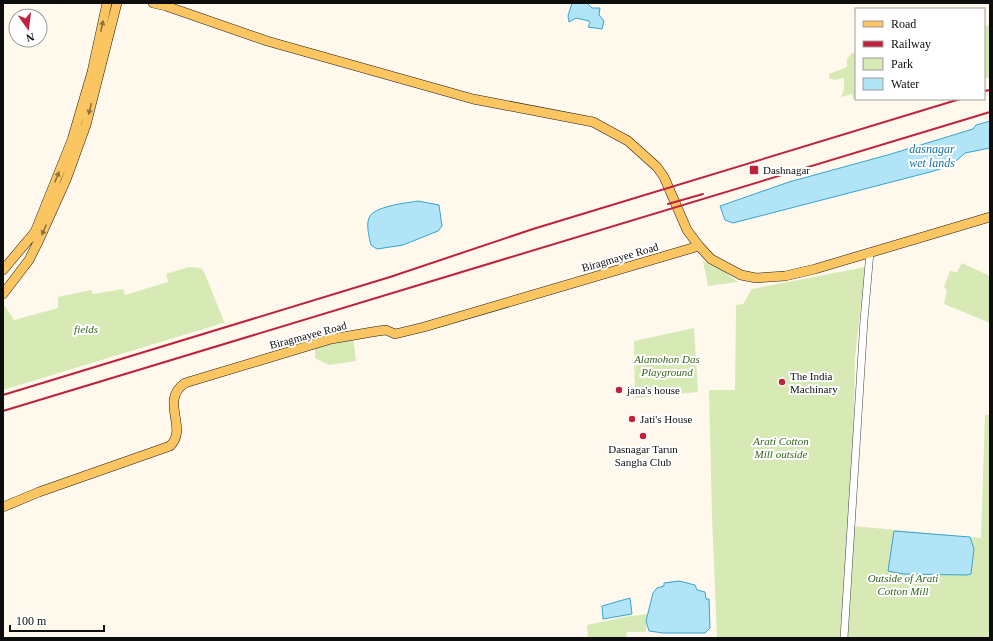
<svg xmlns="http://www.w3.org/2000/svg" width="993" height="641" viewBox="0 0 993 641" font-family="Georgia,serif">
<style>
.green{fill:#d7eab6}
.water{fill:#b1e4f7;stroke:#36a3d0}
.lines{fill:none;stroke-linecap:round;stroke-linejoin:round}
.minor-casing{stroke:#404040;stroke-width:8}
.major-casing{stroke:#1e1e1e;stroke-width:10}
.minor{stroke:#fff;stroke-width:7}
.major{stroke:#fbc561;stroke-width:9}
.rail{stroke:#c0223b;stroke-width:2}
.oneway{fill:#90723b}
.poi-dot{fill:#c0223b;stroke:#fff;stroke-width:1.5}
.labels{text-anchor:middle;stroke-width:4;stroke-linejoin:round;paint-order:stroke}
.poi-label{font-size:11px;fill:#0d0d0d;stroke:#fff;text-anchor:start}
.street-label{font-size:11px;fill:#0d0d0d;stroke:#fff}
.park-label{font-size:11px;font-style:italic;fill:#33661c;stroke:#fff}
.water-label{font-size:12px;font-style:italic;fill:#1473a1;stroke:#fff}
</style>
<rect width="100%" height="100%" fill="#fff9ed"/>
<!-- green -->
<path class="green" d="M 984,25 L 990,26 L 990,77 L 984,79 Z
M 852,53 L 856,54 L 856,99 L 853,99 L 852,94 L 841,97 L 844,89 L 844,78 L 834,80 L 829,78 L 829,74 L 847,67 L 847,59 Z
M 703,261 L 723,271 L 738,282 L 708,286 Z
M 962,263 L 990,276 L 990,323 L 944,304 L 947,290 L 944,287 L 950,271 L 957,272 Z
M 189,267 L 201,268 L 205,274 L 225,324 L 223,323 L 3,390 L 3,303 L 14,320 L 58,308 L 58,297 L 91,290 L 93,294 L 123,289 L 125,295 L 168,282 L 166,274 Z
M 865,267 L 855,358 L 854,410 L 850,517 L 840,638 L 717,638 L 712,517 L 709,390 L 735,390 L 736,305 L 743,304 L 752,289 Z
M 694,328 L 698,392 L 635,398 L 634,341 Z
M 353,336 L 356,361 L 329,365 L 315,358 L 315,345 Z
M 985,415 L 990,415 L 990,638 L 847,638 L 853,526 L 981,538 Z
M 647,614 L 646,632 L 627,632 L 626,630 L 627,638 L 588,638 L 587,625 L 624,617 Z"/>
<!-- water -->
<path class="water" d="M 572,3 L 587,3 L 592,8 L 600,8 L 599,15 L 604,21 L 602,29 L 588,27 L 590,23 L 589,21 L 576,18 L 569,22 L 568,16 Z
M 990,121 L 990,148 L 965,153 L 952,165 L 934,171 L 733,223 L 725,220 L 720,206 L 789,182 L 891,154 L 973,129 L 976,125 Z
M 418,201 L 439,205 L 442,226 L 438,231 L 403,245 L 377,249 L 371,245 C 369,237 366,225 369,218 C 373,206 407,203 418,201 Z
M 894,531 L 970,537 L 974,549 L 971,574 L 966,575 L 904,574 L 888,571 Z
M 679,581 L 695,585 L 697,590 L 705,592 L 706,599 L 709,599 L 710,628 L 705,633 L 663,633 L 649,631 L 646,621 L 653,593 L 657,588 L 664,586 L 664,583 Z
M 630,598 L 632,614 L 603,619 L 602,606 Z"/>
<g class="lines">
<!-- minor casing -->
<g class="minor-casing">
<path id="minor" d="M 844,638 L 864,320 L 870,252"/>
</g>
<!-- major casing -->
<g class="major-casing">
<path id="major" d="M 153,3 L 166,6 L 267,41 L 473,99 L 593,122 L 628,141 L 657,167 L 664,177 L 687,230 L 699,246 L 711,259 L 741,275 L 756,278 L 785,276 L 815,269 L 990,217
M 3,270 L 35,232 L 72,140 L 92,72 L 107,3
M 3,294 L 29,260 L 39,240 L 66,180 L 86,125 L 117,3
M 3,507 L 39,492 L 170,446 C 189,428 159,401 185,383 L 331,339 L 378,331 L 386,330 L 395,334 L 424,327 L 699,246"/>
</g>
<!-- minor -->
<use href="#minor" class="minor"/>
<!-- major -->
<use href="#major" class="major"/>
<!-- rail -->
<path class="rail" d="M 984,91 L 990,90
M 668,204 L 703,194
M 3,395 L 390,277 L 533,229 L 960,99
M 3,411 L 990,112"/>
</g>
<!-- one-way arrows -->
<defs><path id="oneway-solid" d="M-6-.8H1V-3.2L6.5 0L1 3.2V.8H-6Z"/></defs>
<g class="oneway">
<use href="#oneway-solid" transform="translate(102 26) rotate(-78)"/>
<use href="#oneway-solid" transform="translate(90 109) rotate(104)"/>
<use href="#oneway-solid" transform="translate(57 177) rotate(-68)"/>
<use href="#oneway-solid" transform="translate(44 230) rotate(114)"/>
</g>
<!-- markers -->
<g class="poi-dot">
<rect x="749" y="165" width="10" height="10" rx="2"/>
<circle cx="782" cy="382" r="4"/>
<circle cx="619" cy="390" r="4"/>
<circle cx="632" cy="419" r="4"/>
<circle cx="643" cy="436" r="4"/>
</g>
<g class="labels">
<!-- poi labels -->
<g class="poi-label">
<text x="763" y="174">Dashnagar</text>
<text x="790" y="380">The India<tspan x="790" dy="13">Machinary</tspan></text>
<text x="627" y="394">jana's house</text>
<text x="640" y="423">Jati's House</text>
<text x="643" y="453" text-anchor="middle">Dasnagar Tarun<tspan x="643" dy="13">Sangha Club</tspan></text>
</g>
<!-- street labels -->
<g class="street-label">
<text transform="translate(620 257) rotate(-16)" y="4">Biragmayee Road</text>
<text transform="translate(308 335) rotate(-15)" y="4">Biragmayee Road</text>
</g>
<!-- park labels -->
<g class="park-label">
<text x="86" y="333">fields</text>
<text x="667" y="363">Alamohon Das<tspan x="667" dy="13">Playground</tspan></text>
<text x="781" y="445">Arati Cotton<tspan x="781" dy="13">Mill outside</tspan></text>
<text x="903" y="582">Outside of Arati<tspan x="903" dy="13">Cotton Mill</tspan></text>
</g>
<!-- water labels -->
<g class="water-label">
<text x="932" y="153">dasnagar<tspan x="932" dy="14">wet lands</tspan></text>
</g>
</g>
<!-- border -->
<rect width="993" height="641" fill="none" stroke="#0d0d0d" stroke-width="8"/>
<!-- legend -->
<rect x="855" y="8" width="130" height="92" fill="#ffffff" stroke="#9e9e9e"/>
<rect x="863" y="21" width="20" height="6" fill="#fbc561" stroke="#9e9e9e"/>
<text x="891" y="28" font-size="12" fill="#0d0d0d">Road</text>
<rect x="863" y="41" width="20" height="6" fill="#c0223b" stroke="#9e9e9e"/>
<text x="891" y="48" font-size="12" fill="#0d0d0d">Railway</text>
<rect x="863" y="58" width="20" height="12" fill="#d7eab6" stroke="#9e9e9e"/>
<text x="891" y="68" font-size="12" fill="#0d0d0d">Park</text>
<rect x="863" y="78" width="20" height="12" fill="#b1e4f7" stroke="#9e9e9e"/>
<text x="891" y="88" font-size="12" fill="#0d0d0d">Water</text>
<!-- north arrow -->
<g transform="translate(28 28) rotate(166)"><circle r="19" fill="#ffffff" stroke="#9e9e9e"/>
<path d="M0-3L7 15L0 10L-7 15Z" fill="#c0223b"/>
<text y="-6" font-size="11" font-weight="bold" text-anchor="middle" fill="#0d0d0d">N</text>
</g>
<!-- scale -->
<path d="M10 625v6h94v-6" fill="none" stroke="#0d0d0d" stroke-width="2"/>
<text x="16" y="625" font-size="12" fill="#0d0d0d" stroke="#ffffff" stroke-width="3" paint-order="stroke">100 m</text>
</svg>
